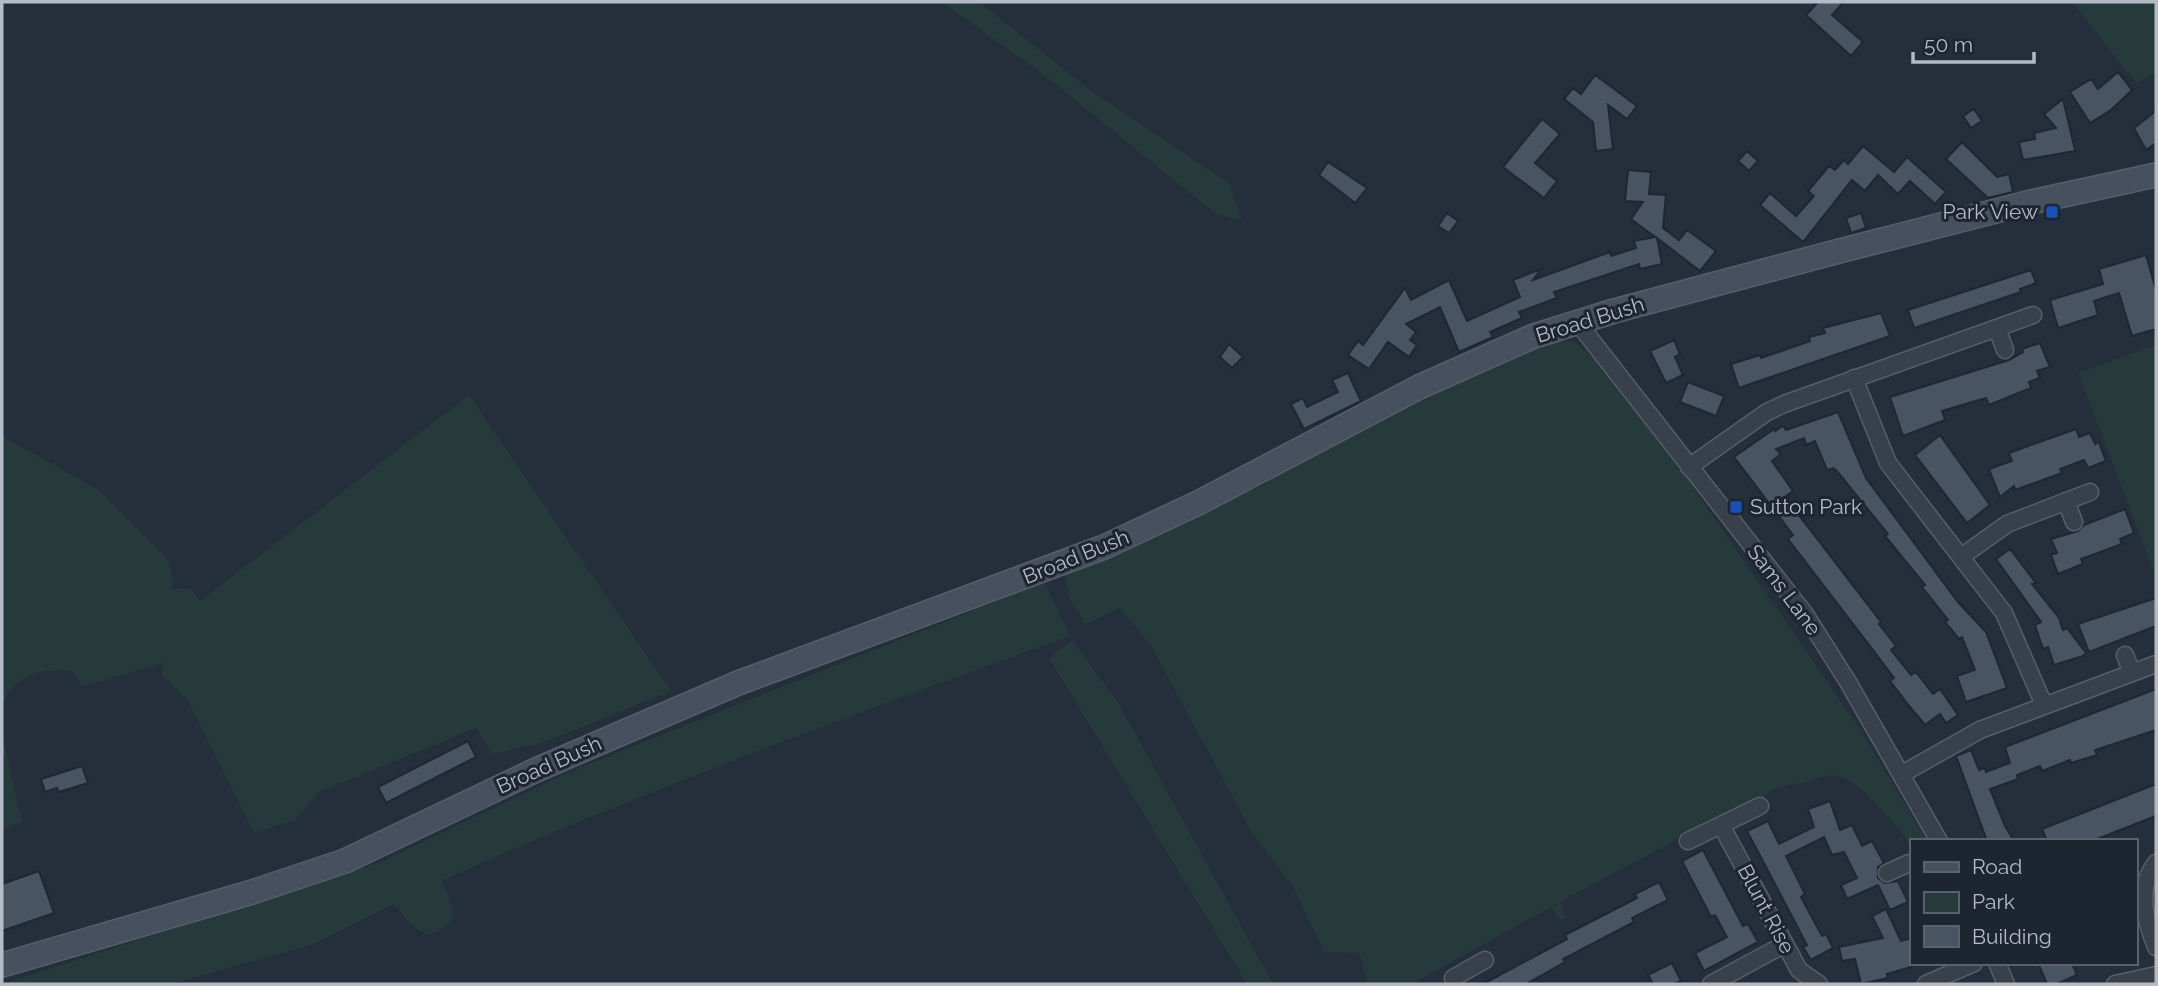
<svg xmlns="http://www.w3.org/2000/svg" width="2158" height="986" viewBox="0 0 2158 986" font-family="Raleway,sans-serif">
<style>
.green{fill:#263a3c}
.building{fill:#485462;stroke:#1f2733;stroke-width:2}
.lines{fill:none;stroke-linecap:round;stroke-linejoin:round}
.minor-casing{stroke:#565e6a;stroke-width:19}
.secondary-casing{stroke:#565e6a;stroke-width:26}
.minor{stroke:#38404c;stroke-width:16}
.secondary{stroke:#47505e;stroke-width:23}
.transit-dot{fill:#1a4fb4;stroke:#1d2531;stroke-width:2.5}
.labels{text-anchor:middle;stroke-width:6;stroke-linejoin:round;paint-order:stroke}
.poi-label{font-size:21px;fill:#b4bbc7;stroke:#1d2531;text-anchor:end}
.street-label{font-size:21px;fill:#b4bbc7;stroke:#1d2531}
</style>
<rect width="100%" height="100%" fill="#252e3b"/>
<!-- green -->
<path class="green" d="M 942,2 L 979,2 L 1094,93 L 1230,184 L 1242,220 L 1216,214 L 1044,75 Z
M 2072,2 L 2156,2 L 2156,72 L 2136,83 Z
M 1556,341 L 1574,341 L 1594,358 L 1686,477 L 1862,732 L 1927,841 L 1911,841 L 1911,846 C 1899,827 1859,779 1838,776 C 1823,773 1814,782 1801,783 C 1784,784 1769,788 1760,803 L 1689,833 L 1560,902 L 1566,917 L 1561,920 L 1551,907 L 1412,984 L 1362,984 L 1367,981 L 1359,953 L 1324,952 L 1293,887 L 1250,829 L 1151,646 L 1120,608 L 1085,624 L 1070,600 L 1062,565 L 1151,526 L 1258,487 L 1267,483 L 1272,475 L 1468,375 Z
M 2156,345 L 2156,577 L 2078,373 Z
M 469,395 L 671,691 L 545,742 L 492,754 L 476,728 L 319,792 L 295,820 L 254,833 L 188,701 L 162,675 L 164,663 L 83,686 L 71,671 C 38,669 16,674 2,706 L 2,436 L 97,489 L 170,562 L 173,589 L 190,588 L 200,601 Z
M 1044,582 L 1070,636 C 859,713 646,789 441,881 C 454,906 464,926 426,935 L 410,924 L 394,904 L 314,944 L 171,984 L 2,984 L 380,862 L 576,769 Z
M 1072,640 L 1119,704 L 1273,984 L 1247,984 L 1049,658 Z
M 2,733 L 22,822 L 2,829 Z"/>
<!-- building -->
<path class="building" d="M 1818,2 L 1844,2 L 1832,15 L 1863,42 L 1851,56 L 1806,15 Z
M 2118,72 L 2132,90 L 2111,110 L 2090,123 L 2070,92 L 2091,79 L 2098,89 Z
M 1595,75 L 1637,106 L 1627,119 L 1608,105 L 1613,149 L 1596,151 L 1593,122 L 1564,99 L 1573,88 L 1581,94 Z
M 2063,99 L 2076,154 L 2074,151 L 2023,160 L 2019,142 L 2035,139 L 2034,133 L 2056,128 L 2044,114 Z
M 1974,109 L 1982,121 L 1971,128 L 1963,116 Z
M 2156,111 L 2156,143 L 2146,150 L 2134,128 Z
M 1542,119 L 1560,134 L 1535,163 L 1557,181 L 1544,198 L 1503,167 Z
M 1962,142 L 1997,177 L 2009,174 L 2013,192 L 1988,198 L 1946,159 Z
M 1863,146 L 1894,172 L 1907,157 L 1946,192 L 1935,204 L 1910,181 L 1898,194 L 1878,175 L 1865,191 L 1852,180 L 1803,242 L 1760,205 L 1770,193 L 1796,216 L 1814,196 L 1808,191 L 1829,166 L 1835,170 L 1844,160 L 1848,164 Z
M 1747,151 L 1758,161 L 1749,171 L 1738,161 Z
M 1328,162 L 1367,188 L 1355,203 L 1319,175 Z
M 1628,170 L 1651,172 L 1649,194 L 1666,195 L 1663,228 L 1679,240 L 1687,230 L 1716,251 L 1700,271 L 1657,238 L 1662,264 L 1640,269 L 1639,264 L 1554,292 L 1557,298 L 1519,312 L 1522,318 L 1490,332 L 1493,337 L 1459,352 L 1440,307 L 1406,324 L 1416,332 L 1410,340 L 1417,345 L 1409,357 L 1388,342 L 1369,369 L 1348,355 L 1358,341 L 1363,345 L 1405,288 L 1411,300 L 1449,280 L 1467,321 L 1520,297 L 1513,280 L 1541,269 L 1533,280 L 1610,252 L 1611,256 L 1636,248 L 1634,241 L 1655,237 L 1631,219 L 1643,202 L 1625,201 Z
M 1447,213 L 1458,221 L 1449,233 L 1438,226 Z
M 1861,213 L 1866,228 L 1851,233 L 1846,218 Z
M 2146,255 L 2156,290 L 2156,329 L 2132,336 L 2119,293 L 2094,301 L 2098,315 L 2058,328 L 2050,300 L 2103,284 L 2099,269 Z
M 2031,270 L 2036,283 L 2020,289 L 2021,292 L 1914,328 L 1908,310 Z
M 1881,313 L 1890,336 L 1739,388 L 1731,364 L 1760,355 L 1761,358 L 1810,341 L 1809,337 L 1825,333 L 1823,328 Z
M 1674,340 L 1680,354 L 1675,357 L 1683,375 L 1666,383 L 1650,351 Z
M 2040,343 L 2050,367 L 2037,371 L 2040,378 L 2029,382 L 2031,388 L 1989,405 L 1986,398 L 1942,411 L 1945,420 L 1903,436 L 1890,397 L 2009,360 L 2023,352 L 2022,349 Z
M 1229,344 L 1243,357 L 1232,368 L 1220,357 Z
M 1348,373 L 1361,401 L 1304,429 L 1291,404 L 1303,398 L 1307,407 L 1338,392 L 1332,380 Z
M 1688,382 L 1724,396 L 1716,416 L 1680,402 Z
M 1838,412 L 1866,478 L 1958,602 L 1986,632 L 2007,688 L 1966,702 L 1957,676 L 1975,670 L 1962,637 L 1959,639 L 1945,622 L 1948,620 L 1922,587 L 1925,585 L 1885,536 L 1888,534 L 1836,470 L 1833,468 L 1827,470 L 1815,441 L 1806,445 L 1804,438 L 1776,449 L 1781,454 L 1772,461 L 1793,491 L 1785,497 L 1881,622 L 1879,624 L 1896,646 L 1891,650 L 1911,675 L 1916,672 L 1933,694 L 1940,689 L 1958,715 L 1946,723 L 1940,714 L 1925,725 L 1910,707 L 1890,681 L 1894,678 L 1873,650 L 1788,539 L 1793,535 L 1734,457 L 1774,429 L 1775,431 L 1783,426 L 1786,430 Z
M 2076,429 L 2079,437 L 2090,433 L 2095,444 L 2099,442 L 2106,461 L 2088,468 L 2084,460 L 2060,469 L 2062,473 L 2015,490 L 2014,486 L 2000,497 L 1989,469 L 2012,461 L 2009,453 Z
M 1940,435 L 1990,505 L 1967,523 L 1915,455 Z
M 2125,509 L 2134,533 L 2120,539 L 2122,544 L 2081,559 L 2083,564 L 2058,574 L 2051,555 L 2057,553 L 2051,539 L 2078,531 L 2084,525 Z
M 2010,549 L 2036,583 L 2032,584 L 2059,618 L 2063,630 L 2067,628 L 2086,653 L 2083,656 L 2054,665 L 2048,647 L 2043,649 L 2035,625 L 2041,622 L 1996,559 Z
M 2156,598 L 2156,626 L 2089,652 L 2078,624 Z
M 2156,689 L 2156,730 L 2095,750 L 2097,755 L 2071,763 L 2070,760 L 2042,771 L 2040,766 L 2017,775 L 2018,779 L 1990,789 L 2005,826 L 2014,841 L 1987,841 L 1956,756 L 1971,750 L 1979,770 L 1985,768 L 1986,772 L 2010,763 L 2005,747 Z
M 468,741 L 476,757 L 386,803 L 378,787 Z
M 82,766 L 88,783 L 59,792 L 57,788 L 45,792 L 41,779 Z
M 2156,784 L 2156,816 L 2092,841 L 2047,841 L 2042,829 Z
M 1830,801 L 1840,830 L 1852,825 L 1862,846 L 1872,841 L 1884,863 L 1878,867 L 1878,878 L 1885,883 L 1898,881 L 1908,902 L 1890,910 L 1878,885 L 1847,899 L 1841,885 L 1857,878 L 1844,852 L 1832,855 L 1824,837 L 1786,856 L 1805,894 L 1801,897 L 1822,936 L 1826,934 L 1833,948 L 1811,960 L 1803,947 L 1807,945 L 1747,831 L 1768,821 L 1779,844 L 1814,827 L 1808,809 Z
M 1703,850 L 1743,926 L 1748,924 L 1758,942 L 1704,971 L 1695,953 L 1727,937 L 1715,915 L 1711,917 L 1682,861 Z
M 39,871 L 54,913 L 2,931 L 2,884 Z
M 1659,882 L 1668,900 L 1632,918 L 1634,922 L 1563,959 L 1565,962 L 1526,984 L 1483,984 L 1567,939 L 1565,935 L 1637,898 L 1635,894 Z
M 1886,909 L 1901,941 L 1911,938 L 1911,967 L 1887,974 L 1888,978 L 1861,984 L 1855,959 L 1842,961 L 1839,947 L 1883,938 L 1872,916 Z
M 1672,963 L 1681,981 L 1674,984 L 1653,984 L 1648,975 Z
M 2038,963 L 2072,963 L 2077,975 L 2057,984 L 2047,984 Z"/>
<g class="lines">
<!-- minor casing -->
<g class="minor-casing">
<path id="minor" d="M 1578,323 L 1805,614 L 1848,682 L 1939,841
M 1997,328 L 2005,350
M 1854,378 L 1888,463 L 2004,613 L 2044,705
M 1689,467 L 1767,412 L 1784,404 L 2033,315
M 2066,501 L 2074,522
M 1961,557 L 2007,524 L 2090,492
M 2125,655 L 2132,673
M 1902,774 L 1980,730 L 2156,664
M 1721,825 L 1799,970 L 1819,984
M 1688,841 L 1760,806
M 2156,863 C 2136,889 2145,919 2156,947
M 1887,873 L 1909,863
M 1997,963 L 2006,984
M 1453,978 L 1485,960
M 1711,984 L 1785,944
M 1926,984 L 1974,963
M 2115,984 L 2156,975"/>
</g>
<!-- secondary casing -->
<g class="secondary-casing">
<path id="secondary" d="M 2,965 L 249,893 L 345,861 L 536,770 L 738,683 L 1104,547 L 1198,503 L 1419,387 L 1534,336 L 1614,311 L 1847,249 L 2027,203 L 2156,175"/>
</g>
<!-- minor -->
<use href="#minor" class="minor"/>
<!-- secondary -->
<use href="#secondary" class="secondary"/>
</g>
<!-- markers -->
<g class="transit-dot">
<rect x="2045" y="205" width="14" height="14" rx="3.5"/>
<rect x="1729" y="500" width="14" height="14" rx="3.5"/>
</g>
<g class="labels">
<!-- poi labels -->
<g class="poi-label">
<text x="2038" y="219">Park View</text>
<text x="1750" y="514" text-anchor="start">Sutton Park</text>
</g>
<!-- street labels -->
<g class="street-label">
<text transform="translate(1590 320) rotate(-17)" y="7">Broad Bush</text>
<text transform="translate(1076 557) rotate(-22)" y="7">Broad Bush</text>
<text transform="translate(1784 590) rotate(53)" y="7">Sams Lane</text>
<text transform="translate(549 765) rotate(-24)" y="7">Broad Bush</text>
<text transform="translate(1766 909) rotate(62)" y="7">Blunt Rise</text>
</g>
</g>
<!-- border -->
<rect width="2158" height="986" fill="none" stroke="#b4bbc7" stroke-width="7"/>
<!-- legend -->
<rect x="1910" y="839" width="228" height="126" fill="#1d2531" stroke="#59616d" stroke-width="2"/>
<rect x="1924" y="862" width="35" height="10" fill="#47505e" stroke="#59616d" stroke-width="2"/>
<text x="1972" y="874" font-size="21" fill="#b4bbc7">Road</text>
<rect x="1924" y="892" width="35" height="21" fill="#263a3c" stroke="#59616d" stroke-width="2"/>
<text x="1972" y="909" font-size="21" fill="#b4bbc7">Park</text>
<rect x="1924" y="926" width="35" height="21" fill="#485462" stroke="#59616d" stroke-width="2"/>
<text x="1972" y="944" font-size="21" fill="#b4bbc7">Building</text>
<!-- scale -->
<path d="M1913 52v10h121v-10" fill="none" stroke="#b4bbc7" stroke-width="3.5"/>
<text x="1924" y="52" font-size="21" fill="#b4bbc7" stroke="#1d2531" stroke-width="5" paint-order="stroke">50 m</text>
</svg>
